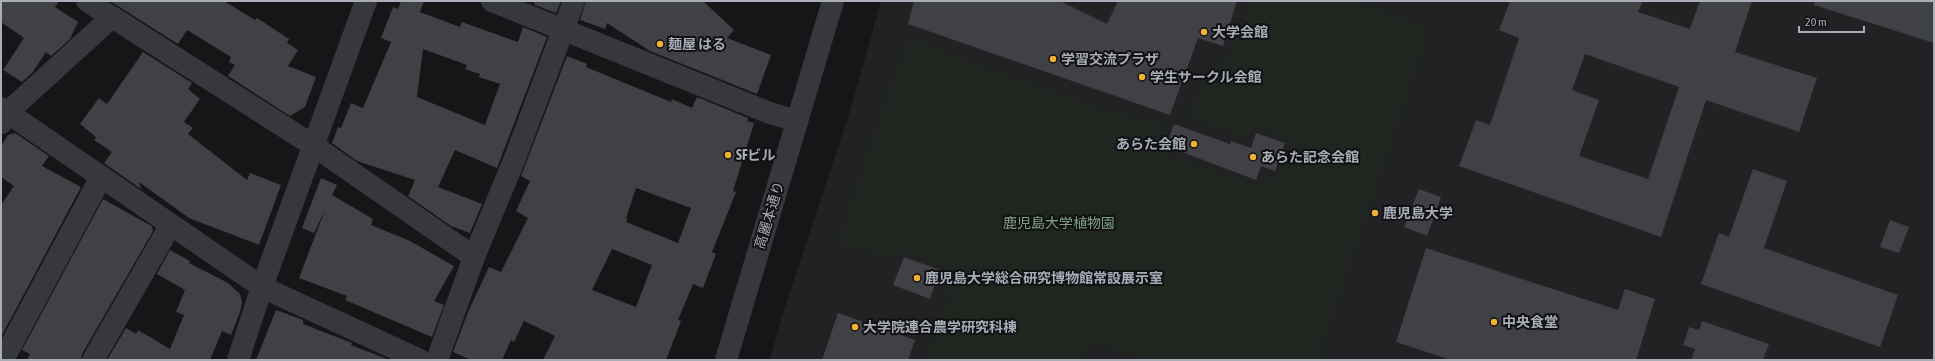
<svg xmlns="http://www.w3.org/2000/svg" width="1935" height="361" viewBox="0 0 1935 361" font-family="'Asap Condensed','Noto Sans JP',sans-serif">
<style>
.built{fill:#222225}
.green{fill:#1e261f}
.building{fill:#404145;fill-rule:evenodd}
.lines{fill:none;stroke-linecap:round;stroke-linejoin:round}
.minor{stroke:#37383d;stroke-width:22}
.tertiary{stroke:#37383d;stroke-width:22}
.poi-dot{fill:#f2b134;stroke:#111113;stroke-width:1.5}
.labels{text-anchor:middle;stroke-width:4;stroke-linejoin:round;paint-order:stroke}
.poi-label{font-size:14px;font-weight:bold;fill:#a8adb8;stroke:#111113;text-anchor:start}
.street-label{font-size:14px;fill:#a8adb8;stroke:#111113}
.park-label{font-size:14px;fill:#7fa381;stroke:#111113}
</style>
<rect width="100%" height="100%" fill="#161618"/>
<!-- built -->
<path class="built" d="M 881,1 L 1934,1 L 1934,360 L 770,360 L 781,319 L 851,108 Z"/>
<!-- green -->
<path class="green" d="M 1249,1 L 1353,1 L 1429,29 L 1317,360 L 1148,360 L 1090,340 L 1083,360 L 927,360 L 949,302 L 946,267 L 904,250 L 896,259 L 838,242 L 908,37 L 948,54 L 1103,110 L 1163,124 L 1159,153 L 1254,185 L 1276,176 L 1292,156 L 1286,136 L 1255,128 L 1245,137 L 1189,118 L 1209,68 L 1231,57 Z"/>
<!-- building -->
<path class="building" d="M 1,1 L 59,1 L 55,7 L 78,22 L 70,39 L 51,56 L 46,52 L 32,73 L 22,82 L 3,70 L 24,38 L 1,22 Z
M 110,1 L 224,1 L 255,20 L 257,18 L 289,39 L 287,43 L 298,50 L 288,66 L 316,77 L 305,107 L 290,116 L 228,76 L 235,65 L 229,62 L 231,57 L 187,30 L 178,44 Z
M 401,1 L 424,1 L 420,12 L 460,27 L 462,22 L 518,42 L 523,27 L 547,37 L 497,168 L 455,150 L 438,187 L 482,204 L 470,233 L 451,226 L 408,196 L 415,180 L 357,161 L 332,143 L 338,127 L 341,128 L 351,103 L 363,108 L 391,42 L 381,38 L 393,7 L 398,9 ZM 423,49 L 467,65 L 465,69 L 480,74 L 479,77 L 500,84 L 485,125 L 417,97 Z
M 533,1 L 561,1 L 556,13 L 535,5 Z
M 586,1 L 703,1 L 734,30 L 727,38 L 771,55 L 757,94 L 650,51 L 607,23 L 605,29 L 580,20 Z
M 914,1 L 1060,1 L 1107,24 L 1118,1 L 1237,1 L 1223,46 L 1198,38 L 1170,115 L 908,24 Z
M 1510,1 L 1643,1 L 1638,12 L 1690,29 L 1700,1 L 1752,1 L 1735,52 L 1817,78 L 1799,132 L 1706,100 L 1661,237 L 1459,166 L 1476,120 L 1490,125 L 1519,38 L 1499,30 ZM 1585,54 L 1679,87 L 1648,179 L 1579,156 L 1599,100 L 1572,90 Z
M 1814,1 L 1934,1 L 1934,43 L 1814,5 Z
M 143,52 L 192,83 L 188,89 L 200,99 L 184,122 L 193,128 L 188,134 L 247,180 L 250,173 L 281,185 L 259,245 L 189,218 L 139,182 L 141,189 L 104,163 L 112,152 L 94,140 L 96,137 L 80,124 L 99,98 L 107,104 Z
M 567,56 L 587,64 L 586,67 L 671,102 L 672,99 L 692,108 L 697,97 L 748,118 L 747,121 L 754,123 L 733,191 L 736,192 L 712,252 L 716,254 L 703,288 L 693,284 L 678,320 L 681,321 L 666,360 L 543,360 L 555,336 L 524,321 L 514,342 L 511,340 L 502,360 L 471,360 L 453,352 L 468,312 L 489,267 L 501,272 L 528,218 L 516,211 L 530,181 L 521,176 ZM 636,188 L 691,208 L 678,243 L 626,222 L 628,219 L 626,218 ZM 612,249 L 652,265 L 636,307 L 592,290 Z
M 1174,124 L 1230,144 L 1231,141 L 1251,148 L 1256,133 L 1285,143 L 1275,171 L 1261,166 L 1256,180 L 1166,146 Z
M 15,133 L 49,156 L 42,166 L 81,187 L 1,337 L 1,205 L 14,186 L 1,177 L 1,146 L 8,135 Z
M 1753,169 L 1787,181 L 1764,248 L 1898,295 L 1880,347 L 1701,284 L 1719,233 L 1729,237 Z
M 321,178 L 337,185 L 332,195 L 373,219 L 371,225 L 410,241 L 454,266 L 434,301 L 444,305 L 432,337 L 345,300 L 347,296 L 299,278 L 325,210 L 314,233 L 302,228 Z
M 1419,189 L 1441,197 L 1427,236 L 1404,227 Z
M 103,199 L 148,224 L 152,226 L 153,231 L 82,354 L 81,360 L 27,360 L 30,354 L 22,350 Z
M 1890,220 L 1909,227 L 1899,253 L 1880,247 Z
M 1426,248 L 1618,310 L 1625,289 L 1655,299 L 1636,360 L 1451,360 L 1396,342 Z
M 170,250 L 190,261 L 189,263 L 228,283 L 240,294 L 242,302 L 240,312 L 231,335 L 222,331 L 210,360 L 107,360 L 126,328 L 136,334 L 138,330 L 170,349 L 184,315 L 176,312 L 185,290 L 157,274 Z
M 904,257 L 940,270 L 930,299 L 893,285 Z
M 276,310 L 303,320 L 303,324 L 352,343 L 351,345 L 387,359 L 387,360 L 256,360 Z
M 838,313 L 915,340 L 908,360 L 822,360 Z
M 1702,321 L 1769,344 L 1763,360 L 1691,360 L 1695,349 L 1683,345 L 1689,327 L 1699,330 Z"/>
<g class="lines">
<!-- minor -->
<path class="minor" d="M 87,1 L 314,146 L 474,257
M 492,1 L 770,113 L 797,121
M 1,108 L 262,287 L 420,360
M 1,123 L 8,112 L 112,17
M 4,358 L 101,177
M 93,360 L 170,226
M 238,360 L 262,287 L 366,1
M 437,360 L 474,257 L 515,158 L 574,1"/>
<!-- tertiary -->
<path class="tertiary" d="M 726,360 L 833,1"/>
</g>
<!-- markers -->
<g class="poi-dot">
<circle cx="1204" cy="32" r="4"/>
<circle cx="660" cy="44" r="4"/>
<circle cx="1053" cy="59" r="4"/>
<circle cx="1142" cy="77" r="4"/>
<circle cx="1194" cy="144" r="4"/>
<circle cx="728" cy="155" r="4"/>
<circle cx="1253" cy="157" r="4"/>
<circle cx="1375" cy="213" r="4"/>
<circle cx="917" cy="278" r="4"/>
<circle cx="1494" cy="322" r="4"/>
<circle cx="855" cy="327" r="4"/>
</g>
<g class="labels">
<!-- poi labels -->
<g class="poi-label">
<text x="1212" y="37">大学会館</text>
<text x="668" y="49">麺屋 はる</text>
<text x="1061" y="64">学習交流プラザ</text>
<text x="1150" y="82">学生サークル会館</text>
<text x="1186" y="149" text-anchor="end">あらた会館</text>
<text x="736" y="160">SFビル</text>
<text x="1261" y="162">あらた記念会館</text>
<text x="1383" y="218">鹿児島大学</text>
<text x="925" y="283">鹿児島大学総合研究博物館常設展示室</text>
<text x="1502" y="327">中央食堂</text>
<text x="863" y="332">大学院連合農学研究科棟</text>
</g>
<!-- street labels -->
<g class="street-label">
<text transform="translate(769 215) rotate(-73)" y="5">高麗本通り</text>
</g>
<!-- park labels -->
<g class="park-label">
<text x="1059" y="228">鹿児島大学植物園</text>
</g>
</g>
<!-- border -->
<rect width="1935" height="361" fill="none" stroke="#a8adb8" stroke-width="4"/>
<!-- scale -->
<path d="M1799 26v6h65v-6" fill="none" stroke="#a8adb8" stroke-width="2"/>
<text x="1805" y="26" font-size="12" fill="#a8adb8" stroke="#111113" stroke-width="3" paint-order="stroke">20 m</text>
</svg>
